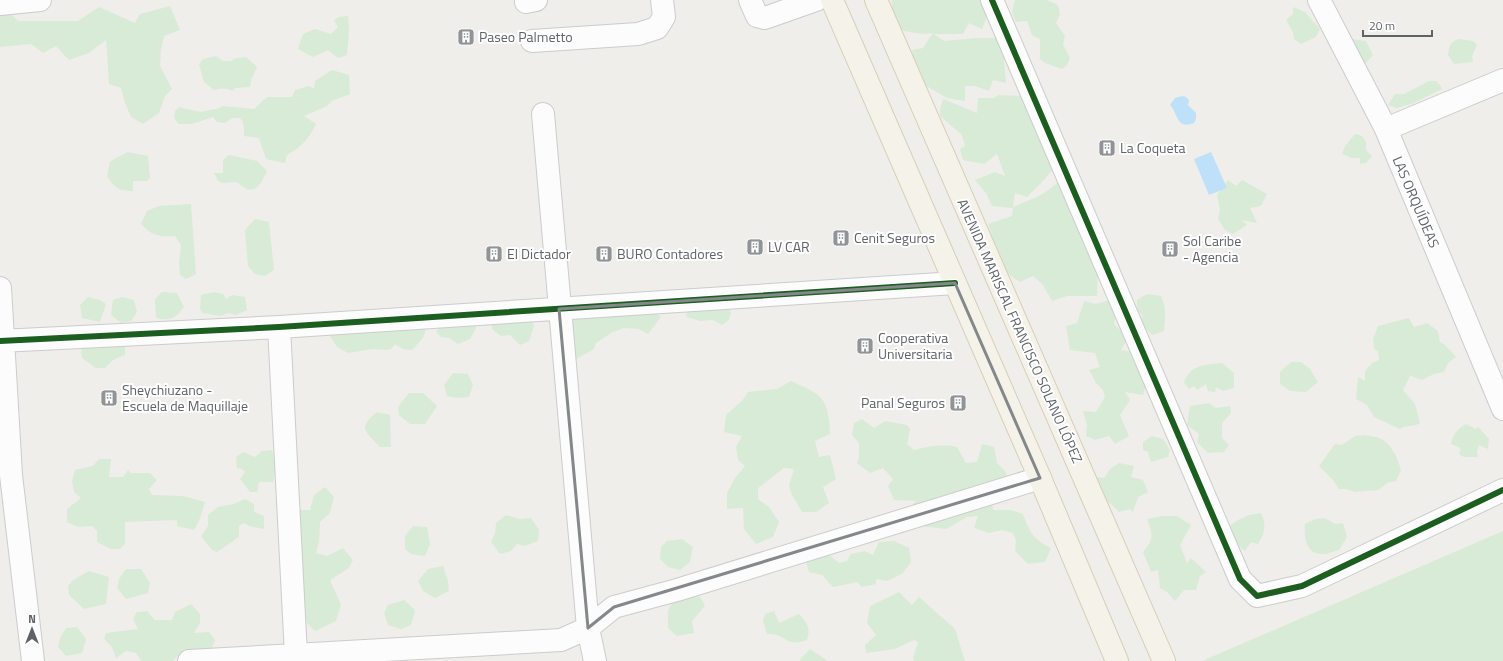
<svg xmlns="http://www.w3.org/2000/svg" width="1503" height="661" viewBox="0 0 1503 661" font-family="'Titillium Web',sans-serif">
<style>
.green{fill:#d8ebd6}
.water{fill:#bfe0f9}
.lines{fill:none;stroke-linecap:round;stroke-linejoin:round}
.minor-casing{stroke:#cbcccc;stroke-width:24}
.major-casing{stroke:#d7ceb8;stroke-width:24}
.minor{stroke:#fdfcfc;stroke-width:22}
.major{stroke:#f4f2e9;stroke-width:22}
.cycleway-casing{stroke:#fff;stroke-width:8}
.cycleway{stroke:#1b5e20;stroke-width:6}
.marked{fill:none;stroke:#84888a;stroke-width:3;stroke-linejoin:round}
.labels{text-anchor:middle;stroke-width:4;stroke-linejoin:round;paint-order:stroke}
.poi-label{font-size:14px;fill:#5f6368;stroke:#fff;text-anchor:start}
.street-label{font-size:14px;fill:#5f6368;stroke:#fff}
</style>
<rect width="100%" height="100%" fill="#efeeea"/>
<!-- green -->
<path class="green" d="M 892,0 L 980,0 L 989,6 L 986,19 L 982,29 L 969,23 L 963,34 L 934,34 L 944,41 L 976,38 L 997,38 L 1006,51 L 1004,60 L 1006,83 L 993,80 L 989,91 L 975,86 L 965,86 L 965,101 L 947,98 L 923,84 L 922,75 L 914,64 L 912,50 L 923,48 L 933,33 L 922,34 L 899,30 L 891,14 Z
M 1015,0 L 1047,0 L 1058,5 L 1060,14 L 1056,23 L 1065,36 L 1063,44 L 1070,58 L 1067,65 L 1062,69 L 1045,63 L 1040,59 L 1040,39 L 1032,35 L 1027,21 L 1016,22 L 1012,12 Z
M 170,6 L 180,30 L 164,36 L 161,50 L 160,66 L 172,89 L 165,96 L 159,113 L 143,124 L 131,117 L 125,103 L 121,88 L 109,84 L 106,40 L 89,53 L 69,60 L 56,46 L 43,53 L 31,44 L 0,47 L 0,14 L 8,11 L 18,21 L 78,21 L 99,7 L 135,23 L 140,14 Z
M 1293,7 L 1305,12 L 1320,29 L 1316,37 L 1301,44 L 1294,39 L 1293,32 L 1286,20 L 1293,14 Z
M 348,16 L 349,30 L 347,55 L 338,58 L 328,50 L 313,57 L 298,49 L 303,34 L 315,29 L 331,34 L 338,27 L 334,20 L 339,17 Z
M 1351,39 L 1366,41 L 1373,55 L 1363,66 Z
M 1459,39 L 1473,41 L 1477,45 L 1472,56 L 1473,62 L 1454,64 L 1448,55 C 1449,47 1450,41 1459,39 Z
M 216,56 L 223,61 L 231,61 L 236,58 L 246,57 L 257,67 L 251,80 L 250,87 L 235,88 L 233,91 C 226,88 221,88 214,90 L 204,82 L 199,64 L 203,59 Z
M 332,70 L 349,75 L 350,94 L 332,101 L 327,106 L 304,116 L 316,124 C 309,139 301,147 287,155 L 285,163 L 266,159 L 259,138 L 244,136 L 244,128 L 242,120 L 239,118 L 232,118 L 225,123 L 217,122 L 213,117 L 192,124 L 179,124 L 174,118 L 175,111 L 179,107 L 200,112 L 216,109 L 223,106 L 254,109 L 267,97 L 292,97 L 295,90 L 309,86 L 314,89 L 315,81 Z
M 1429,81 L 1436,81 L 1440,85 L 1442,89 L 1414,103 L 1397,108 L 1388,105 L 1395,94 L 1404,94 Z
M 999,95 L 1024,96 L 1057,164 L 1044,180 L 1027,197 L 1015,193 L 1013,207 L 1041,195 L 1059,182 L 1098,262 L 1097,296 L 1067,296 L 1052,301 L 1043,285 L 1033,276 L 1020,282 L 1004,271 L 988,224 L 1012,216 L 1013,208 L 992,206 L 986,193 L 975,180 L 995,172 L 1005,176 L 997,154 L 984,164 L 963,160 L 960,149 L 965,146 L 962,135 L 940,116 L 940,109 L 943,99 L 977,113 L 978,98 L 993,98 Z
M 1355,134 L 1362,136 L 1366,142 L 1366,150 L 1372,156 L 1366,163 L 1360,164 L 1360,158 L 1352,158 L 1342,154 L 1345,146 Z
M 128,152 L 148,156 L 150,178 L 147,181 L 133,181 L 133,191 C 118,191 115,188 107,176 L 110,162 L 116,158 Z
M 229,155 L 257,161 L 267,171 C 260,186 254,198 237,182 L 222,183 L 217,180 L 216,176 L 214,173 L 223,173 L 223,160 Z
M 1228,180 L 1236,186 L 1242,180 L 1267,194 L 1261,206 L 1250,208 L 1257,223 L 1242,220 L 1247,225 L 1233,234 L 1225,230 L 1218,219 L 1220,210 L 1217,195 Z
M 191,204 L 196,274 L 186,279 L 180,275 L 179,262 L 181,245 L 175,236 C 159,237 152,236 141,224 L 147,211 L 159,206 Z
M 255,219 L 269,222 L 274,270 L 265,276 L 255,274 L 248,266 L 245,230 Z
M 162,292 L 177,293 L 184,307 C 174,319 172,321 156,318 L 155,299 Z
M 214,292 L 223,294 L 226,299 L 232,295 L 245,297 L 247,310 L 236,315 L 228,313 L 220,316 L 202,313 L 200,309 L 201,295 Z
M 1147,294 L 1161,296 C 1167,310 1165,316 1164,331 L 1152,335 L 1147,330 L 1138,324 L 1143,316 L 1137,310 L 1137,300 Z
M 88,297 L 100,300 L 106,304 L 100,322 L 82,318 L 80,305 Z
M 122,297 L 134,300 L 137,312 L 131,321 L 121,323 L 111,315 L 113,300 Z
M 1113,299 L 1117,310 L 1114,324 L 1128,338 L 1121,350 L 1132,352 L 1147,382 L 1143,395 L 1125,392 L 1130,400 L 1120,415 L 1129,436 L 1115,444 L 1109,436 L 1095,440 L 1086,436 L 1087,425 L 1083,411 L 1096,412 L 1105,397 L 1103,390 L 1096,383 L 1089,370 L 1100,367 L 1095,353 L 1070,350 L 1066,326 L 1077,323 L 1084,301 L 1096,304 Z
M 725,306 L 731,312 L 729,320 L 722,325 L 713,320 L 700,321 L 687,317 L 685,307 Z
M 648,307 L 661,317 L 648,334 L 639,329 L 624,328 L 611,333 L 596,343 L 594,349 L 569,363 L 572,318 Z
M 530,315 L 534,326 L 529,341 L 520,345 L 510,335 L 501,336 L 492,329 L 492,323 Z
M 474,318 L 476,328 L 470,339 L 458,344 L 449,338 L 441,337 L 436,332 L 444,322 Z
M 1409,318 L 1414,327 L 1427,323 L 1438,331 L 1440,342 L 1445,345 L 1456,357 L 1448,363 L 1444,372 L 1434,374 L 1422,380 L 1410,376 L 1403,390 L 1415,404 L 1420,423 C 1412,428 1407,424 1400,429 L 1374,417 L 1367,405 L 1356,399 L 1358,377 L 1365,381 L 1365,371 L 1372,363 L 1379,360 L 1378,351 L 1374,349 L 1373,339 L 1378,326 Z
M 427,326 L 423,338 L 412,350 L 403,349 L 395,344 L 391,349 L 387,350 L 373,349 L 348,353 L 337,347 L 330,336 L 333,328 Z
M 125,345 L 125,355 L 113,360 L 105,368 L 96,368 L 82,358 L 81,352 L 83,346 Z
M 1291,362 L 1301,362 L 1310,369 L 1318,382 L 1306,392 L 1290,391 L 1280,384 L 1280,372 Z
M 1222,363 L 1234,373 L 1234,388 L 1223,391 L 1216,387 L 1215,392 L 1208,391 L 1206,384 L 1197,390 L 1194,386 L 1189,389 L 1184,382 C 1191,364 1205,365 1222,363 Z
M 453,373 L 468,374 L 473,385 L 469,397 L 457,398 L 447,396 L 444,385 Z
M 791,381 C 801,386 814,390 821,398 C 828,405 830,424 830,434 L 815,441 L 819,457 L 830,455 L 836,479 L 823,487 L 829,503 L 816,512 L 802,512 L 791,493 L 789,485 L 794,469 L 784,468 L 758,488 L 758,499 L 769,507 L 779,522 L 773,537 L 756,544 L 744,529 L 743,508 L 727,509 L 727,493 L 735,478 L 745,466 L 738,460 L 736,447 L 742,436 L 724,432 L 726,415 L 742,401 L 748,392 L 777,389 Z
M 409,393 L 423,393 L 437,406 L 425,424 L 410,424 L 399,415 L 398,407 Z
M 1209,403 L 1216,408 L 1230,406 L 1231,413 L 1222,423 L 1222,438 L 1229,445 L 1224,452 L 1208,453 L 1197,442 L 1199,434 L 1187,425 L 1190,406 Z
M 377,412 L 390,415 L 391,447 L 380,447 C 365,431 357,428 377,412 Z
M 862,419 L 874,428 L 885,421 L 907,425 L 910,429 L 907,444 L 914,450 C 929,446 942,444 957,447 L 966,463 L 977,462 L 982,444 L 994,447 L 997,463 L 1005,471 L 1013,487 L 992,503 L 993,510 L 1011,510 L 1023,514 C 1030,533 1033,539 1051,548 L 1045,562 L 1028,564 L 1015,551 L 1016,541 L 1013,533 L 1002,530 L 989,533 L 974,528 L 978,516 L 967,517 L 946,529 L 921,526 L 907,512 L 916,501 L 894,500 L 888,486 L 893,479 L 883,468 L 870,473 L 857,463 L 859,457 L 859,443 L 852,435 L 854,423 Z
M 1466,424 L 1476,429 L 1478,427 L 1489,439 L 1488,449 L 1479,445 L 1477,451 L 1478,457 L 1464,457 L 1459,454 L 1461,448 L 1451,444 C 1453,434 1457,429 1466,424 Z
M 1365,435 C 1370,436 1378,437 1383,440 C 1393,447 1398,459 1401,470 L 1396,481 L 1389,482 L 1378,490 L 1355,492 L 1346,489 L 1339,489 L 1333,480 L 1319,466 L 1335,444 L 1342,445 L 1355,436 Z
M 1152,436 L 1163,439 L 1170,450 L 1168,457 L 1151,462 L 1148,452 L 1143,450 L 1143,442 Z
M 272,450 C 275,461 276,470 273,482 L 259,482 L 257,492 L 250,492 L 240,479 L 245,472 L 242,469 L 237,468 L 236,457 L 243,452 L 255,457 L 262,451 Z
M 99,459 L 111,459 L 109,477 L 123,477 L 128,470 L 131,473 L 150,473 L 157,480 L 149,489 L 152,495 L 183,496 L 205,502 L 199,521 L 194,530 L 177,526 L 177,520 L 125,522 L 125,544 L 120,549 L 111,549 L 97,542 L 97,531 L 92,526 L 78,527 L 67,522 L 67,509 L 81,498 L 74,492 L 72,481 L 75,470 L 93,466 Z
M 1119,463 L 1134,466 L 1131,477 L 1143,480 L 1148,492 L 1138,497 L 1133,512 L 1130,509 L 1119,512 L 1110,503 L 1104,505 L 1103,492 L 1095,488 L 1096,477 L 1104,478 L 1110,469 Z
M 325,487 L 334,497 L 330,513 L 320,522 L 319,542 L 316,553 L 327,556 L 343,548 L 353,560 L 349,568 L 330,580 L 341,605 L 336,621 L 315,631 L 300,616 L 291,510 L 310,510 L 314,495 Z
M 245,499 L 254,504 L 254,512 L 264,516 L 264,529 L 249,526 L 244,523 L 239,526 L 239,537 L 217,552 L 212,550 L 201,536 L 208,526 L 208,515 L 218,507 L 234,504 Z
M 1261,513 C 1267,525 1265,533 1258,544 L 1251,542 L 1245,551 C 1236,545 1233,537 1230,526 C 1240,517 1248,515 1261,513 Z
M 506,515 L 520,519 L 531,518 L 539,530 L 538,541 L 525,546 L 517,544 L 511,551 L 500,554 L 491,542 L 495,533 L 496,523 Z
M 1162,516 L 1177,516 L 1191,525 L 1180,545 L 1187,563 L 1191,558 L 1206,572 L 1200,576 L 1196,590 L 1184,590 L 1175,601 L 1167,592 L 1160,588 L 1158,570 L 1151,572 L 1143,552 C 1154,540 1153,534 1147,519 Z
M 1325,518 L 1335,524 L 1343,523 L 1347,537 L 1339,550 C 1334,551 1326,555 1321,554 C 1305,553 1304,536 1305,524 L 1316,519 Z
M 413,526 L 427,527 L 430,544 L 425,556 L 411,554 L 405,549 L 405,536 Z
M 1503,531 L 1503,661 L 1202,661 Z
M 682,539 L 693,547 L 690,562 L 680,570 L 668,567 L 660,559 L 661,547 L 667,541 Z
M 894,541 L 909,548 L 911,562 L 903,573 L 888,581 L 876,579 L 876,584 L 862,587 L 857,582 L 833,587 L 822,575 L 809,572 L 806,562 L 820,554 L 828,554 L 839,563 L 847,561 L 851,554 L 865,551 L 873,555 L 879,542 Z
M 443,566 L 448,581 L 449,591 L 435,598 L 423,591 L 418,581 L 428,569 Z
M 126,569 L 141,569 L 150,583 L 148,593 L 126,599 L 117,588 L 119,579 Z
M 89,571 L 109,577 L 106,604 L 84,609 L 69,595 L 68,586 L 73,580 Z
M 689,589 L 701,598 L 705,606 L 692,621 L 694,633 L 677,636 L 668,628 L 668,611 L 677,590 Z
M 899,592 L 912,605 L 919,597 L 955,629 L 965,661 L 914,661 L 913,658 L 918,642 L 914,640 L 895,649 L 866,653 L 865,645 L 876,635 L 867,623 L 870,606 Z
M 404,600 L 415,610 L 411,625 L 401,629 L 388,625 L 384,613 L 388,605 Z
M 191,604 L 200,614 L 200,623 L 194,633 L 209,632 L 215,640 L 212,648 L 200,653 L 182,651 L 173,661 L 141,661 L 136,653 L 126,651 L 116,658 L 112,647 L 104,639 L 106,633 L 138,629 L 133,619 L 137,612 L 147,611 L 155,620 L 172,620 L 175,612 Z
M 774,611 L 779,623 L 799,614 C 807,623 811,628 807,640 C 783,648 788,633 767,634 L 763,621 L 765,614 Z
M 77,627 L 86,639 L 82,653 L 66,656 L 58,647 L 60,638 L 66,628 Z
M 810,649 L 828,661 L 800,661 L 801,658 Z"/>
<!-- water -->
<path class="water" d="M 1182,96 L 1186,97 L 1189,100 L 1188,105 L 1196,113 L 1196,119 L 1194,123 C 1176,130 1178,113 1170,105 L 1175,98 Z
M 1211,152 L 1227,188 L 1209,195 L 1194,159 Z"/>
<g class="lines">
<!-- minor casing -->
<g class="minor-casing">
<path id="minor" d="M 750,0 L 757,16 L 765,18 L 816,0
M 992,0 L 1240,579 L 1257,596 L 1302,586 L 1503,490
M 1319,0 L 1386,129 L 1503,409
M 526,2 L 536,0
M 0,4 L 40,0
M 532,41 L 638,34 L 657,28 L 664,17 L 662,0
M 543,114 L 588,628 L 595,661
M 1386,129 L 1503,80
M 0,288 L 11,475 L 33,661
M 279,327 L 296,655
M 0,341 L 279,327 L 955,283
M 189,661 L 561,640 L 588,628 L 614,607 L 677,590 L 1040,478"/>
</g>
<!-- major casing -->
<g class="major-casing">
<path id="major" d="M 832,0 L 1040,478 L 1117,661
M 876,0 L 1164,661"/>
</g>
<!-- minor -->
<use href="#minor" class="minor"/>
<!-- major -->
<use href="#major" class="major"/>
<!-- cycleway casing -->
<g class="cycleway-casing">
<path id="cycleway" d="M 992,0 L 1240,579 L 1257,596 L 1302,586 L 1503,490
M 0,341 L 279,327 L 955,283"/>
</g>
<!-- cycleway -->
<use href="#cycleway" class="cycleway"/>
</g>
<!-- marked area -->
<path class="marked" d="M 955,283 L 1040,478 L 614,607 L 588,628 L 559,309 Z"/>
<!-- icons -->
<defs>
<g id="building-square" transform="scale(0.9)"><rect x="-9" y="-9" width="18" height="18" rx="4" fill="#919496" stroke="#fff"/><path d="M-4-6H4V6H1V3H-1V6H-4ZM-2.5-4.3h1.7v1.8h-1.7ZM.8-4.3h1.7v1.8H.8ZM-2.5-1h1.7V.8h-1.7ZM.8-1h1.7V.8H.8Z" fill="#fff"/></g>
</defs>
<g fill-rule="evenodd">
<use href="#building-square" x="466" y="37"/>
<use href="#building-square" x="1107" y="148"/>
<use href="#building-square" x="841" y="238"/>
<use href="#building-square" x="755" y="247"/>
<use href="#building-square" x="1170" y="249"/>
<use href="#building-square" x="494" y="254"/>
<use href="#building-square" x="604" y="254"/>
<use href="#building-square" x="865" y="346"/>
<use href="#building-square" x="109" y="398"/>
<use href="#building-square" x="958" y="403"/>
</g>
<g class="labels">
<!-- poi labels -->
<g class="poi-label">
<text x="479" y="42">Paseo Palmetto</text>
<text x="1120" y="153">La Coqueta</text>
<text x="854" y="243">Cenit Seguros</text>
<text x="1183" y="246">Sol Caribe<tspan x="1183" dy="16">- Agencia</tspan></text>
<text x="768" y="252">LV CAR</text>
<text x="507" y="259">El Dictador</text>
<text x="617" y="259">BURO Contadores</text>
<text x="878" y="343">Cooperativa<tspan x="878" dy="16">Universitaria</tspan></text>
<text x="122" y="395">Sheychiuzano -<tspan x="122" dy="16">Escuela de Maquillaje</tspan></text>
<text x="945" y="408" text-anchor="end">Panal Seguros</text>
</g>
<!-- street labels -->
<g class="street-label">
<text transform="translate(1416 202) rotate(67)" y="5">LAS ORQUÍDEAS</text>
<text transform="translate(1020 331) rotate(66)" y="5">AVENIDA MARISCAL FRANCISCO SOLANO LÓPEZ</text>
</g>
</g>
<!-- north arrow -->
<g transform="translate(32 629)" stroke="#ffffff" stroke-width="3" paint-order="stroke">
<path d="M0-3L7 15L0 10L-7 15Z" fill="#5f6368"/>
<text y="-6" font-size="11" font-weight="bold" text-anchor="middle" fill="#5f6368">N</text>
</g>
<!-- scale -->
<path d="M1363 30v6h69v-6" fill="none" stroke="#5f6368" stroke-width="2"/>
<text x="1369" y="30" font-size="12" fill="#5f6368" stroke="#ffffff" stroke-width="3" paint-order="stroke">20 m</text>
</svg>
